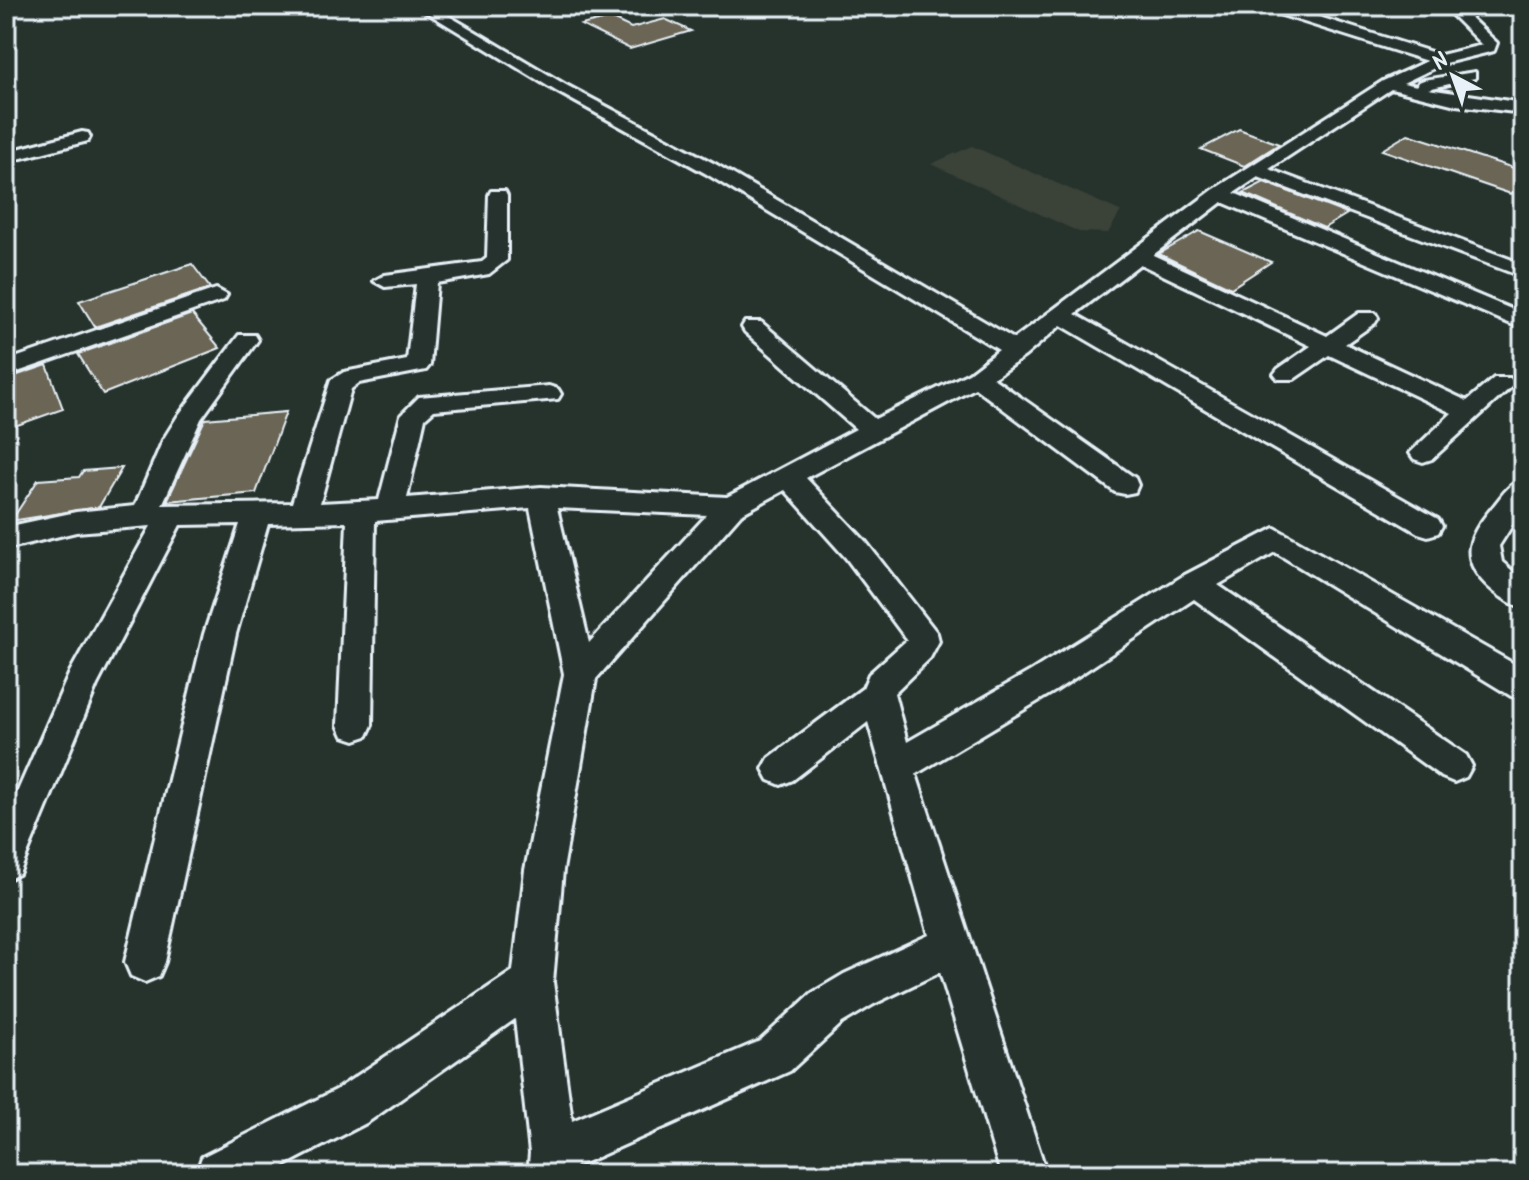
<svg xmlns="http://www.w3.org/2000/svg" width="1529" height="1180" viewBox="0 0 1529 1180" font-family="Kalam,sans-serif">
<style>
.built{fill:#3b4239}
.building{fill:#6b6554;stroke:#e8f1f8;stroke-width:2}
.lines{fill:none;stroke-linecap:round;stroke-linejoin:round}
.street-casing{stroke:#e8f1f8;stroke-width:6}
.street{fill:#26332d;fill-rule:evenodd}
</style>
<rect width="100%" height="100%" fill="#26332d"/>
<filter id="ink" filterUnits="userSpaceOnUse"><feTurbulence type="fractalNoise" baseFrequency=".0125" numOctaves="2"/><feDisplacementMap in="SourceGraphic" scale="16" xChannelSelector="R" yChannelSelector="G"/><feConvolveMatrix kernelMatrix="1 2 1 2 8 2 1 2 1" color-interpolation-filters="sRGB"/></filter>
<g filter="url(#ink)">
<!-- built -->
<path class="built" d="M 972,146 L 1120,211 L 1121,211 L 1108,233 L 1079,232 L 931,164 Z"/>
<!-- building -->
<path class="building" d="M 610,18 L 631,28 L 665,19 L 691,31 L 630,49 L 581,25 Z
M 1239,129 L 1279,144 L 1244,166 L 1201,149 Z
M 1408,134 L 1523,171 L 1523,184 L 1511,194 L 1382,150 Z
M 1264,182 L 1347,214 L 1324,228 L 1243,193 Z
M 1199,231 L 1271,262 L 1231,288 L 1159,254 Z
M 192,264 L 210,288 L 95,327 L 79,301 Z
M 192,314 L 220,348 L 103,394 L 78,354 Z
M 47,365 L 63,409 L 6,429 L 6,379 Z
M 286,412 L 256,493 L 167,501 L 205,419 Z
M 122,468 L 99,507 L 11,521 L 38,480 L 79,477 L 83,471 Z"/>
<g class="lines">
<!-- street casing -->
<g class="street-casing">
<path id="street" d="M 416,6 L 432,6 L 566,85 L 717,165 L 1014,339 L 1213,190 L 1383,81 L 1427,61 L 1269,11 L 1269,6 L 1284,6 L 1441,55 L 1482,45 L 1448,11 L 1449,6 L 1463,6 L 1462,10 L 1497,43 L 1494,51 L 1445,63 L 1403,83 L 1417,86 L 1419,82 L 1424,80 L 1475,72 L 1475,78 L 1428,89 L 1523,103 L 1523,113 L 1456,105 L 1391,89 L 1269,169 L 1523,264 L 1523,277 L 1258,177 L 1234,193 L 1523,314 L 1523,329 L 1222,202 L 1153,255 L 1327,336 L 1359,313 L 1375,313 L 1378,318 L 1375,323 L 1345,344 L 1467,401 L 1494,378 L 1510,378 L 1514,383 L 1510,388 L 1432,459 L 1423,462 L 1414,459 L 1410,453 L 1452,413 L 1329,355 L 1294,379 L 1278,379 L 1274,374 L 1278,369 L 1311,346 L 1140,264 L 1075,314 L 1438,519 L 1442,526 L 1438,533 L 1428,536 L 1418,533 L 1061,325 L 1025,356 L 993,378 L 1135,478 L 1138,485 L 1135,492 L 1125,494 L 1115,492 L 975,388 L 806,478 L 866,542 L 937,633 L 939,641 L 930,658 L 894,693 L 907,742 L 1031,671 L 1183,576 L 1275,528 L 1523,669 L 1523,700 L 1511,696 L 1275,552 L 1218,585 L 1466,755 L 1472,766 L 1466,777 L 1454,782 L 1442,777 L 1194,599 L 1055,691 L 916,774 L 1047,1174 L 1001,1174 L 940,972 L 874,1004 L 842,1023 L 790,1071 L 575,1167 L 574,1174 L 528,1174 L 530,1153 L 515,1019 L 368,1122 L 268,1174 L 196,1174 L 202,1157 L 336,1090 L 513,971 L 525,870 L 564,674 L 530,508 L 375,521 L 372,725 L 367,736 L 355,740 L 343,736 L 338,725 L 347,522 L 268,524 L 236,634 L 165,962 L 159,976 L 145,982 L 131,976 L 125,962 L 204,634 L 240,524 L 180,525 L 97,685 L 19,874 L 6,880 L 6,818 L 70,672 L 151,526 L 76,532 L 6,549 L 6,527 L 76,512 L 135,506 L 163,440 L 178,416 L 239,335 L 255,335 L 258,340 L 201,419 L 162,505 L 292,503 L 331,380 L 344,372 L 407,360 L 416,284 L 385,287 L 374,281 L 385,275 L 482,262 L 487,258 L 489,195 L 491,191 L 505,191 L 507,195 L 507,260 L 489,274 L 437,283 L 430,365 L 426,370 L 359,383 L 351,389 L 320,503 L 379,500 L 401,415 L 419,397 L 549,386 L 558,389 L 561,394 L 558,399 L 434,410 L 425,418 L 407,498 L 541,487 L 727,497 L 856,429 L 745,332 L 742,327 L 745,322 L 761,322 L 875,419 L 969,373 L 999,350 L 705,173 L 556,91 ZM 785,490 L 846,558 L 907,640 L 869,674 L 863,688 L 769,758 L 763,769 L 769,780 L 781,785 L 793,780 L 868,722 L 929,935 L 844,974 L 812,993 L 760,1041 L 572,1121 L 553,982 L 563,870 L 596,679 L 741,514 ZM 557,508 L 707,515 L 589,643 Z
M 82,132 L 88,133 L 90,137 L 88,141 L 6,162 L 6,152 Z
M 216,289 L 227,295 L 224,300 L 6,376 L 6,361 Z
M 1523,480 L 1523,508 L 1499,546 L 1502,562 L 1523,580 L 1523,608 C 1500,600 1465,574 1470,546 C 1473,530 1486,515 1496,503 C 1504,493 1510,483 1523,480 Z"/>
</g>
<!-- street -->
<use href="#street" class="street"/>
</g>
</g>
<!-- margin -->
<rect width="1529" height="1180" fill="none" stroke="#26332d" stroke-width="32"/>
<rect x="16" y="16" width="1497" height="1148" fill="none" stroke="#e8f1f8" stroke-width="3" filter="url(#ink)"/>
<!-- north arrow -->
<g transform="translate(1453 76) rotate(319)" stroke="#26332d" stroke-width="6" paint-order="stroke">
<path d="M0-6L14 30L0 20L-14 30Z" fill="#e8f1f8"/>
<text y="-12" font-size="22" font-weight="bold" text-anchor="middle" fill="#e8f1f8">N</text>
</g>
</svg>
